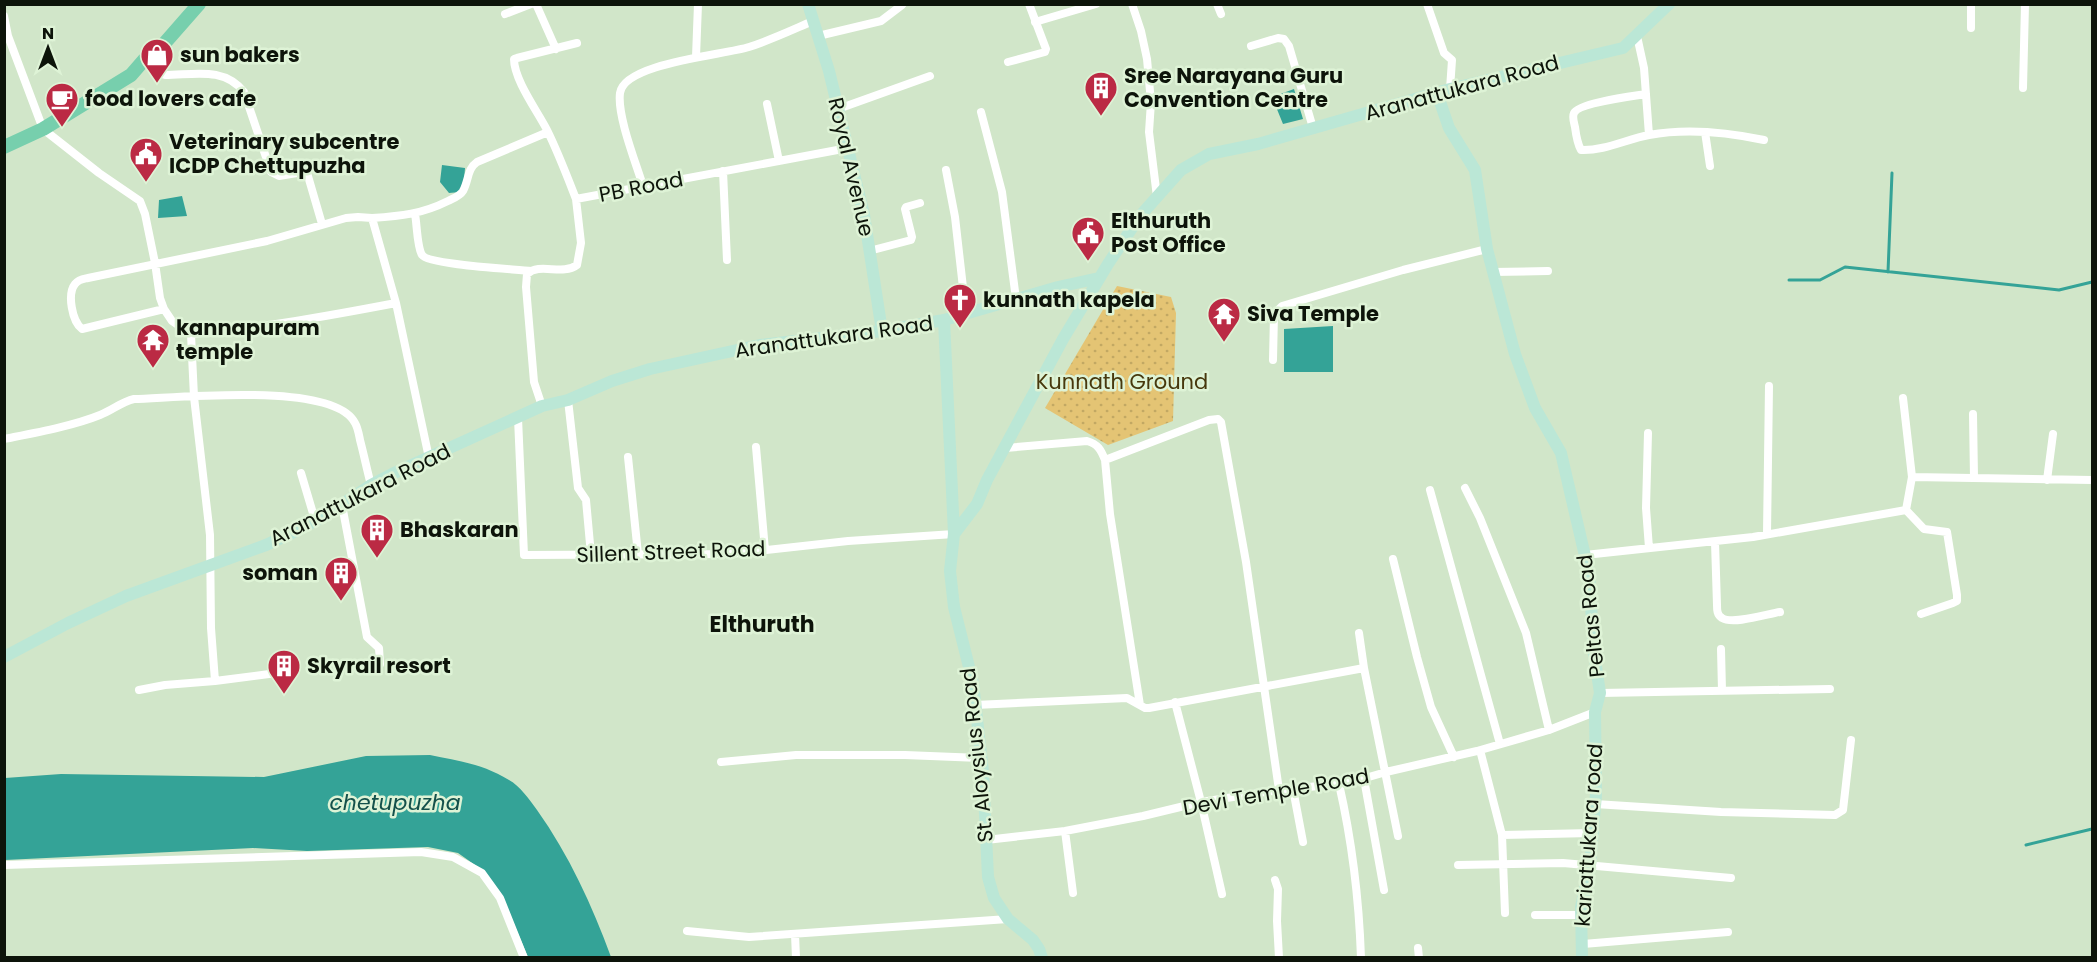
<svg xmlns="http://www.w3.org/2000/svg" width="2097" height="962" viewBox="0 0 2097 962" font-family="Poppins,sans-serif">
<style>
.grass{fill:url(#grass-dots)}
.water{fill:#34a397}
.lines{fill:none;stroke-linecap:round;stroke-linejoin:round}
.stream{stroke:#34a397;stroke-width:3}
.street{stroke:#fff;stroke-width:8}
.secondary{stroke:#bbe7d6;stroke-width:12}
.primary{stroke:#77cfad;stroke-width:14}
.labels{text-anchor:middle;stroke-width:5;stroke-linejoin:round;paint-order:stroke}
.poi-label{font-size:21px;font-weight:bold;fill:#0d140a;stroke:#def3d6;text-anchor:start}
.street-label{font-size:21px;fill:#0d140a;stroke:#def3d6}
.park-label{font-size:21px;fill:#47380d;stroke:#def3d6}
.neighbourhood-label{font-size:22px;font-weight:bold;fill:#0d140a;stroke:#def3d6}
.water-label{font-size:22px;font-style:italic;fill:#14514b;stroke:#def3d6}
</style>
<defs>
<pattern id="grass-dots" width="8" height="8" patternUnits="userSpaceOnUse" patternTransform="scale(1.5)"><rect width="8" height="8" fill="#e4c474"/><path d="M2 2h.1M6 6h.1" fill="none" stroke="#c2a863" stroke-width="1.8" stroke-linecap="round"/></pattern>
</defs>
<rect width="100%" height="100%" fill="#d1e6c9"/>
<!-- grass -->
<path class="grass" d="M 1117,286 L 1171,297 L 1176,313 L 1173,421 L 1108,445 L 1045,408 Z"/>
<!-- water -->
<path class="water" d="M 1294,89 L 1303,119 L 1283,124 L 1272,97 Z
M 442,165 L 465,168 L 464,181 L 460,192 L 449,193 L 440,182 Z
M 182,196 L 187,216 L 158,218 L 159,200 Z
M 1333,326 L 1333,372 L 1284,372 L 1284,329 Z
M 430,755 C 459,761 483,764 509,780 C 520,786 529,799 537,810 C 569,855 592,905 611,957 L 528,957 L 503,898 L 485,872 L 458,853 L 428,847 L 307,851 L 253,848 L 5,860 L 5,778 L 61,774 L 264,777 L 366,756 Z"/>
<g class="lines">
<!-- stream -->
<path class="stream" d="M 1888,272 L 1892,173
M 1789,280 L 1820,280 L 1845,267 L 2059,290 L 2092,282
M 2026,845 L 2092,829"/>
<!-- street -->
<path class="street" d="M 536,4 L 556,49
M 1132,4 L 1141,31 L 1147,59 L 1151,102 L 1149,132 L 1157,197
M 1217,4 L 1221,14
M 1427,4 L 1444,53 L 1452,60 L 1450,89
M 1971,4 L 1971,28
M 505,14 L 531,4
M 4,16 L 8,36 L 43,129 L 99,173 L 140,201 L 145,214 L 155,263 L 160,298 L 164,309 L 172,321 L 191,334 L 194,397 L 210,535 L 211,628 L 215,681 L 165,685 L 139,690
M 1035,22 L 1096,4
M 818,36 L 881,21 L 902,5
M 1637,36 L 1644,68 L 1649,135
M 1251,46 L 1278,38 L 1284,39 L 1289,46 L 1313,128
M 696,57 L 698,4
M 144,60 L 158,73 L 165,75 C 193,75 224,66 244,92 L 271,172 L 279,176 L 303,172 L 308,176 L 322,224
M 1008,62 L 1045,52 L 1046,49 L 1029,4
M 2023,88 L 2025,4
M 1646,94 C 1634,96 1578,103 1574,113 C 1572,117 1574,123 1575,127 C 1576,135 1577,143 1581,150 C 1604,151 1627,139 1649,135 C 1687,128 1726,132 1764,140
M 767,104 L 779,161
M 838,109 L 930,76
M 981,112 L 1002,192 L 1016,299
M 1705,132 L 1710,166
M 946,170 L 955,217 L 966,314
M 723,171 L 727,260
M 643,186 C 636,163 617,116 620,93 C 624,63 724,55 749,47 C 771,40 792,30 813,21
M 576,199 C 567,176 558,152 547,130 C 538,112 514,80 514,59 L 517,58 L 577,43
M 415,214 C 417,224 417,247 422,255 C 429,265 514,269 531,271
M 869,251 L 911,240 L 912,237 L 905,209 L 906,207 L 920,203
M 1492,272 L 1548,271
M 396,303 L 429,458
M 164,309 L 82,329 C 72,321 67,294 75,284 C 79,279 83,279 88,278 L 267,241 L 346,218 L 358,217 L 372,218
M 191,334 C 261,328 328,316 396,303 L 372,218 C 401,216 422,214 448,201 C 454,198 460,196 463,191 C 469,180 467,169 477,162 L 548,132
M 1273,360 L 1274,314 L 1282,306 L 1403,270 L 1487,249
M 1903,398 L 1912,477
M 568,400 L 578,488 L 586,500 L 591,555
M 542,406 L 534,382 L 526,287 L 527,274 C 540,262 562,276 577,265 L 581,243 L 576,199 L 848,148
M 1973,414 L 1974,478
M 518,418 L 524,555 L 730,554 L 848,541 L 954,534
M 1648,433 L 1646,508 L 1649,548
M 4,439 C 34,433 73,426 100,415 C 113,410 121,402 134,399 C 177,398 334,381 355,423 C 358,428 359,435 360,440 C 364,455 367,470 371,485
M 756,447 L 765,550
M 1005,448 L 1087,441 C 1098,444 1101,450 1105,460 L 1110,514 L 1140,705
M 628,457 L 638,554
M 1105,460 L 1209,420 L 1218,419 L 1221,422 L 1246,562 L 1279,790
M 301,473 L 315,520
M 2047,480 L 2053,434
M 1465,488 L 1480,518 L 1526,633 L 1549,730
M 1430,490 L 1500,744
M 342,505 L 367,637 L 379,648 L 380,664
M 1906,510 L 1924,529 L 1947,532 L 1957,595 L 1957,601 L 1953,603 L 1921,614
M 1767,534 L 1769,386
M 1715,542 L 1717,605 C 1717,610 1717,615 1722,618 C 1733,625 1767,614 1780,612
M 1585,555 L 1753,537 L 1906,510 L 1912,477 L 2092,480
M 1393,559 L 1417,657 L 1431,707 L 1454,757
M 1359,633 L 1364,668 L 1398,836
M 1721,649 L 1722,691
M 215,681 L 292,671
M 1600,693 L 1830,689
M 1175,702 L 1201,802 L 1222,894
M 975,705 L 1127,698 L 1145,708 L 1149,708 L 1364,668
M 1480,750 L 1502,835 L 1505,913
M 721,762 L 796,755 L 905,755 L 980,758
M 1364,779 L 1384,890
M 1339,784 C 1352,841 1359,899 1361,958
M 1293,789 L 1303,842
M 1595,804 L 1721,812 L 1835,815 L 1843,810 L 1851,740
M 1065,831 L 1073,893
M 1502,835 L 1592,833
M 986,840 L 1065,831 L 1143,816 L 1201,802 L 1279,790 L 1348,783 L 1386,772 L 1477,751 L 1549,730 L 1595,712
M 4,865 L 421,852 L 453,857 L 482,873 L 500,898 L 524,958
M 1458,865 L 1563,863 L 1731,878
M 1275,880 L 1278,889 L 1277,921 L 1279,958
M 1535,915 L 1581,915
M 687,931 L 749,937 L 1008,919
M 795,934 L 796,958
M 1583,944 L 1728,932
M 1418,948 L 1419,958"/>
<!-- secondary -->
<path class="secondary" d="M 808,4 L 829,71 L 864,215 L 882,331
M 1437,93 L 1449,128 L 1475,170 L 1487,249 L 1515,354 L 1535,408 L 1561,453 L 1589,573 L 1594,653 L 1600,693 L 1595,712 L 1596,794 L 1590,865 L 1581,907 L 1582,958
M 944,320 L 954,534 L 950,571 L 954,607 L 973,683 L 983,772 L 988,877 L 994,898 L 1008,919 L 1033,940 L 1039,949 L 1042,958
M 954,534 L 977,504 L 987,480 L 1063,339 L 1108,264 L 1140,216 L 1181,170 L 1209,154 L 1258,144 L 1450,89 L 1623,48 L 1669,4
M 4,657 L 68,623 L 126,596 L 266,545 L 298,530 L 326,515 L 371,485 L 392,474 L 542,406 L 568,400 L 612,381 L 650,369 L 760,345 L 882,331 L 944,320 L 1058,287 L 1099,278"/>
<!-- primary -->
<path class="primary" d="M 4,147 L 43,129 L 131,75 L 144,60 L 163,45 L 199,4"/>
</g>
<!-- icons -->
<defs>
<g id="shop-pin" transform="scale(1.725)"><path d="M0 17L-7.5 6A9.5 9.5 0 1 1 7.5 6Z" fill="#bb2a44" stroke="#def3d6"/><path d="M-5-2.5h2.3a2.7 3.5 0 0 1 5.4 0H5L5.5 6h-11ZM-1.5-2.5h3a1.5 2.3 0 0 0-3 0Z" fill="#fff"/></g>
<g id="building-pin" transform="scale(1.725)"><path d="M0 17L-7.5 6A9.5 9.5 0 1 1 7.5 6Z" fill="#bb2a44" stroke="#def3d6"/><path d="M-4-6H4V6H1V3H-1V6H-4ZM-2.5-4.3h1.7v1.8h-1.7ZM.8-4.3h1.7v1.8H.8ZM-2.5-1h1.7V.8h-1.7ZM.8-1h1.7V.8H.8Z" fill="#fff"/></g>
<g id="cafe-pin" transform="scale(1.725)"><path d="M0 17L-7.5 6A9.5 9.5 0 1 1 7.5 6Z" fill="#bb2a44" stroke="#def3d6"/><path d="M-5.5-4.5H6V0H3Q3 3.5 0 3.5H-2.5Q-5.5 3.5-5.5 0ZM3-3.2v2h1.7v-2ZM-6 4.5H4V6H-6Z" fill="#fff"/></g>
<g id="civic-pin" transform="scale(1.725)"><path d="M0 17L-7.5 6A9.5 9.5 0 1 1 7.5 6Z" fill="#bb2a44" stroke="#def3d6"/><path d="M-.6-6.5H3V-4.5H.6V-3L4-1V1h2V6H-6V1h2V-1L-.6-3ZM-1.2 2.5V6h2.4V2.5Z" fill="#fff"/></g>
<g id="church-pin" transform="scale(1.725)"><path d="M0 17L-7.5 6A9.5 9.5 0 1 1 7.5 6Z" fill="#bb2a44" stroke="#def3d6"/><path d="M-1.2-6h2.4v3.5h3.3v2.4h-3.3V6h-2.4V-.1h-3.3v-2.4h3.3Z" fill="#fff"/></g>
<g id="temple-pin" transform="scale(1.725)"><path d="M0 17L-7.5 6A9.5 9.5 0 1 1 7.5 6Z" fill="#bb2a44" stroke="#def3d6"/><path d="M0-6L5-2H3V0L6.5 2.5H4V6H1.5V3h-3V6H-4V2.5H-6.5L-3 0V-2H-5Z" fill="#fff"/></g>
</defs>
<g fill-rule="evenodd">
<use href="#shop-pin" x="157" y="55"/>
<use href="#building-pin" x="1101" y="88"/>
<use href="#cafe-pin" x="62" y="99"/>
<use href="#civic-pin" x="146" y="154"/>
<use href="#civic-pin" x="1088" y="233"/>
<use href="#church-pin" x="960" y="300"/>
<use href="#temple-pin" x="1224" y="314"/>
<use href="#temple-pin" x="153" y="340"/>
<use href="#building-pin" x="377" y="530"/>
<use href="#building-pin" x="341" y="573"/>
<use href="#building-pin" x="284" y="666"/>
</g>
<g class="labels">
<!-- poi labels -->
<g class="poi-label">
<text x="180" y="62">sun bakers</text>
<text x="1124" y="83">Sree Narayana Guru<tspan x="1124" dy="24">Convention Centre</tspan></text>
<text x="85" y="106">food lovers cafe</text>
<text x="169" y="149">Veterinary subcentre<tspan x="169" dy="24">ICDP Chettupuzha</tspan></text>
<text x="1111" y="228">Elthuruth<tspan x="1111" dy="24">Post Office</tspan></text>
<text x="983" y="307">kunnath kapela</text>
<text x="1247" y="321">Siva Temple</text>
<text x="176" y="335">kannapuram<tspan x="176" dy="24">temple</tspan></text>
<text x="400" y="537">Bhaskaran</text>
<text x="318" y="580" text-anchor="end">soman</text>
<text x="307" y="673">Skyrail resort</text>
</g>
<!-- street labels -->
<g class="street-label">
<text transform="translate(1462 88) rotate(-15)" y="7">Aranattukara Road</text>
<text transform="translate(851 167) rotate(77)" y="7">Royal Avenue</text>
<text transform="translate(641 187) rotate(-11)" y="7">PB Road</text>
<text transform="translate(834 337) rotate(-8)" y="7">Aranattukara Road</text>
<text transform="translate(360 495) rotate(-27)" y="7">Aranattukara Road</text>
<text transform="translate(671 552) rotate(-2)" y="7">Sillent Street Road</text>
<text transform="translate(1591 616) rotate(-96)" y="7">Peltas Road</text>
<text transform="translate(977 755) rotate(-96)" y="7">St. Aloysius Road</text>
<text transform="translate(1276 792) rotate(-10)" y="7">Devi Temple Road</text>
<text transform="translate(1589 835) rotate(-86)" y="7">kariattukara road</text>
</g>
<!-- park labels -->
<g class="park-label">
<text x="1122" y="389">Kunnath Ground</text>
</g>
<!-- neighbourhood labels -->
<g class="neighbourhood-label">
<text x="762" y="632">Elthuruth</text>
</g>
<!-- water labels -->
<g class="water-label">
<text x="395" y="810">chetupuzha</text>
</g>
</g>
<!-- border -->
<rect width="2097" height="962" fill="none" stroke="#0d140a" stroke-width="12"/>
<!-- north arrow -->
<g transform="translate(48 48)" stroke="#def3d6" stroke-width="4.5" paint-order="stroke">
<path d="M0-4.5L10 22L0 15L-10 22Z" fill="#0d140a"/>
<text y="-9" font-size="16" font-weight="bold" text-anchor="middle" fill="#0d140a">N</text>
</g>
</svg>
